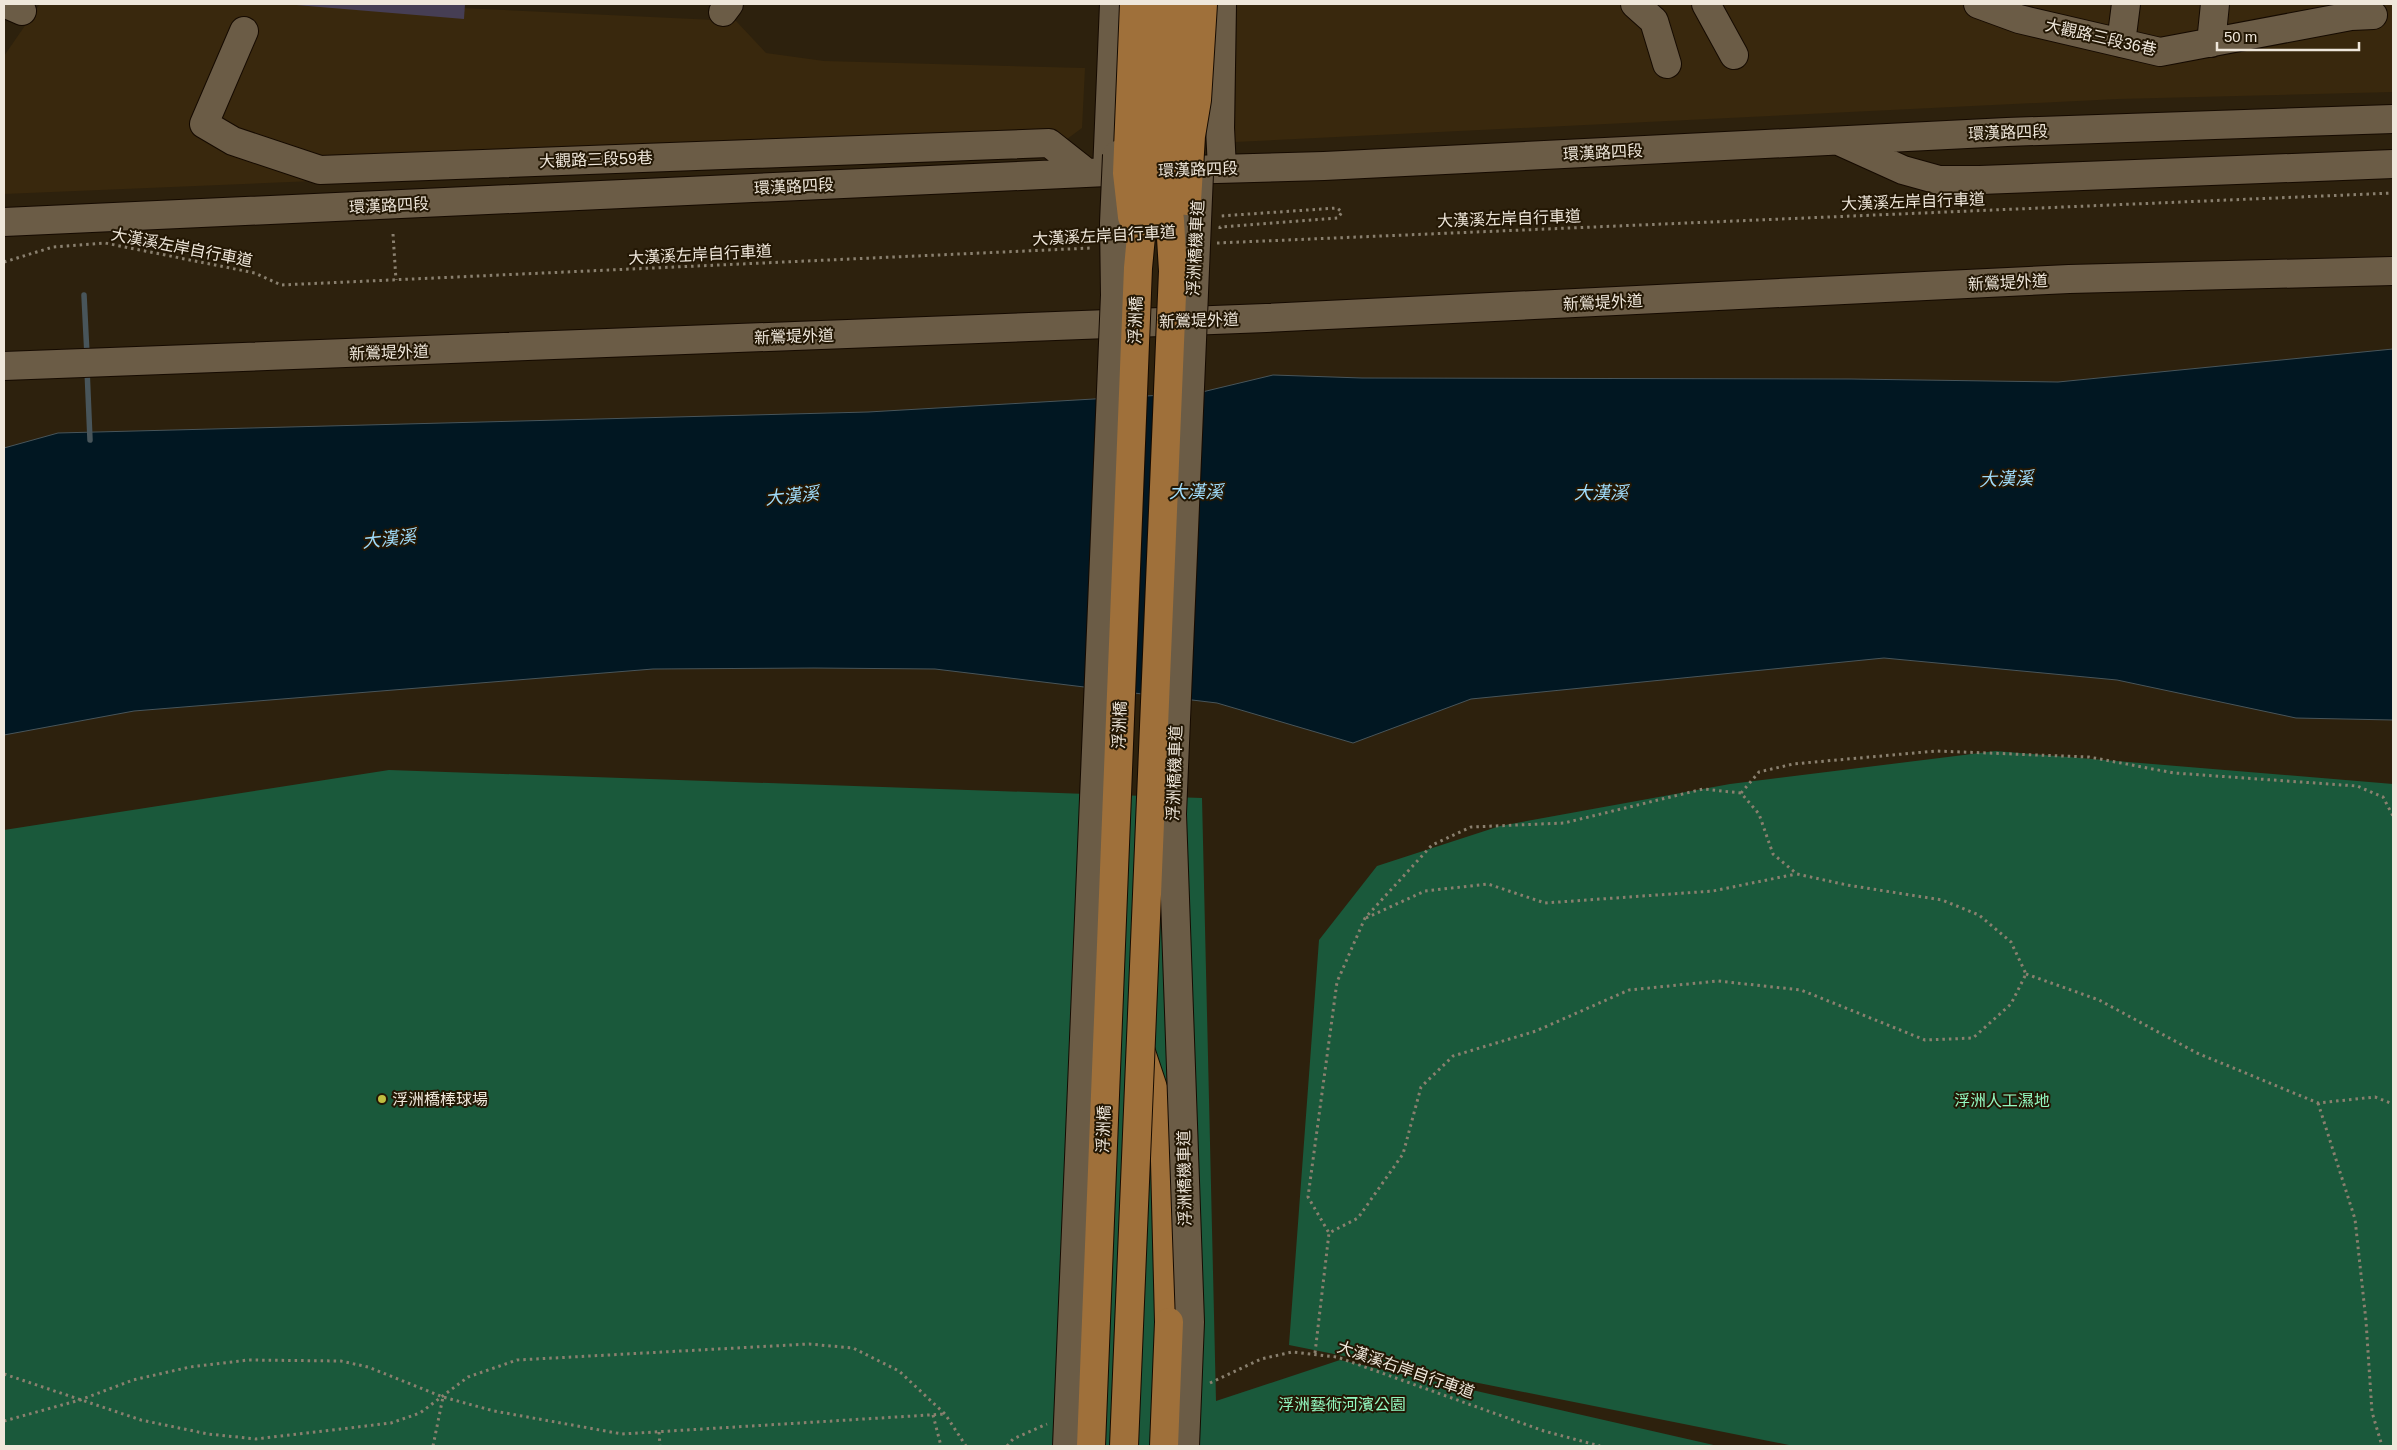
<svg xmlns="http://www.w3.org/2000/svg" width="2397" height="1450" viewBox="0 0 2397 1450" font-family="Arial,'Noto Sans TC',sans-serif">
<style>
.built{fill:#39280d}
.green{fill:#1a593b}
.water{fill:#011722;stroke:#48555a}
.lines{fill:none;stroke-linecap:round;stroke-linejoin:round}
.stream{stroke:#48555a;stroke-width:5.5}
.building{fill:#463e54}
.minor-casing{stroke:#150a00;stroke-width:30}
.major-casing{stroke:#150a00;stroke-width:30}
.path{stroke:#8a806f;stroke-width:3;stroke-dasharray:2.5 4;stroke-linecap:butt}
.minor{stroke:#6b5c46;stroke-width:28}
.major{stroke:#9f703a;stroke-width:28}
.minor-bridge-casing{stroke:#150a00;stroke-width:30;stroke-linecap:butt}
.major-bridge-casing{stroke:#150a00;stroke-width:30;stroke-linecap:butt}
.minor-bridge{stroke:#6b5c46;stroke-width:28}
.major-bridge{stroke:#9f703a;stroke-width:28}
.poi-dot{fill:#c0be40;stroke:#231704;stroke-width:2}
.labels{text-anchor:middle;stroke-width:4;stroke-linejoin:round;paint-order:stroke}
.street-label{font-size:16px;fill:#efe7db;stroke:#231704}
.poi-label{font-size:16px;fill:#efe7db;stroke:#231704;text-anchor:start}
.park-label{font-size:16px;fill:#93f9c1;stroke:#231704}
.water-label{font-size:18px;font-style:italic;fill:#a0dcfb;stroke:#231704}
</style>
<rect width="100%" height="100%" fill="#2d210d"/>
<!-- built -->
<path class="built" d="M 40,4 L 375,4 L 736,21 L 766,53 L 824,61 L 1085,68 L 1082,128 L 1052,150 L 4,194 L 4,56 Z
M 1237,4 L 2393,4 L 2393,92 L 2118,99 L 1235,142 Z"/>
<!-- green -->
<path class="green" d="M 1996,751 L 2393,784 L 2393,1446 L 1794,1446 L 1289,1345 L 1319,940 L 1377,866 L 1500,826 L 1730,784 Z
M 389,770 L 1202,798 L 1216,1401 L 1340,1360 L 1718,1446 L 4,1446 L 4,830 Z"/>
<!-- water -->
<path class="water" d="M 2393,349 L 2393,720 L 2296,718 L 2117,680 L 1884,658 L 1471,699 L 1353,743 L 1217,703 L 935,669 L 814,668 L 653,669 L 134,711 L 4,735 L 4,448 L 58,433 L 868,412 L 1198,393 L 1273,375 L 1362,378 L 1851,379 L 2058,382 Z"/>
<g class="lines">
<!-- stream -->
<path class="stream" d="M 84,295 L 87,355
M 87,369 L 90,440"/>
</g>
<!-- building -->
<path class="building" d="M 284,4 L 465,4 L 464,19 Z"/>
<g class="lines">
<!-- minor casing -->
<g class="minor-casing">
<path id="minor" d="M 6,4 L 22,11
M 1222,4 L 1220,128 L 1222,169
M 1635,4 L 1654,21 L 1667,64
M 1706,4 L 1734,55
M 1978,4 L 2019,19 L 2160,52 L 2351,16 L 2373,15
M 723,12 L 729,4
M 244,31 L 204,124 L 233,141 L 320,170 L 1049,143 L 1087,173
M 2121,43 L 2126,4
M 2211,43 L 2215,4
M 1841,142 L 1903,170 L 1939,180 L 1980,180 L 2393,164
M 1107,172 L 1114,4
M 4,222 L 1107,172 L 1324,166 L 2007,132 L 2393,119
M 4,366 L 1266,318 L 2069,279 L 2393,271"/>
</g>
<!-- major casing -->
<g class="major-casing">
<path id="major" d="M 1141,1052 L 1164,1121 L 1169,1322"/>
</g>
<!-- path -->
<path class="path" d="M 1220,229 L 1220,227 L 1338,218 L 1342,212 L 1337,208 L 1220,216
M 393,234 L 396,280
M 1217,243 L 2393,193
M 4,262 L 53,247 L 105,243 L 255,273 L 281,285 L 1091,248
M 1741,793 L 1759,772 L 1793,764 L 1936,751 L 2089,757 L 2174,773 L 2357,786 L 2383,797 L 2393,816
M 1366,918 L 1425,891 L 1488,884 L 1545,903 L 1713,891 L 1796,874
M 2026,974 L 2099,1000 L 2197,1053 L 2318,1103 L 2375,1097 L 2393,1104
M 2318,1103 L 2355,1219 L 2366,1321 L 2372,1412 L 2382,1446
M 1315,1353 L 1329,1233 L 1358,1218 L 1403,1154 L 1421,1087 L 1453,1056 L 1536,1031 L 1629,990 L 1718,981 L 1801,990 L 1925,1040 L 1973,1038 L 2011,1004 L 2026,974 L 2011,942 L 1979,915 L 1942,900 L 1847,885 L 1797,874 L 1773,854 L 1759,814 L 1741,793 L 1703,789 L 1564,823 L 1471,827 L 1432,845 L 1365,918 L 1337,982 L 1308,1197 L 1329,1233
M 4,1374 L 141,1420 L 208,1434 L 256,1439 L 391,1423 L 420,1413 L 468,1377 L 517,1360 L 809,1344 L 853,1348 L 899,1371 L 945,1414 L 966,1446
M 1210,1383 L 1261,1359 L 1292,1352 L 1337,1357 L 1544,1431 L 1600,1446
M 933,1415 L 941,1446
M 4,1421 L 80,1400 L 133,1380 L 190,1367 L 248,1360 L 341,1361 L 368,1367 L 443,1397 L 494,1411 L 622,1434 L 945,1414
M 659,1432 L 660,1446
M 433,1446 L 443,1397
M 1007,1446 L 1013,1439 L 1047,1424"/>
<!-- minor -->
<use href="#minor" class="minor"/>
<!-- major -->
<use href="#major" class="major"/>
<!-- minor-bridge casing -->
<g class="minor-bridge-casing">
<path id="minor-bridge" d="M 1067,1446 L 1115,295 L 1114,223 L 1117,155
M 1185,1446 L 1190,1322 L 1172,814 L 1199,174"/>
</g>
<!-- major-bridge casing -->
<g class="major-bridge-casing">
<path id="major-bridge" d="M 1187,201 L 1191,136 L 1197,100 L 1203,4
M 1132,217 L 1127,173 L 1134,4
M 1091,1446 L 1138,268 L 1147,173 L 1154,4
M 1124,1446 L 1173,271 L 1169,204 L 1177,4
M 1164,1446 L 1169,1322"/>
</g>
<!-- minor-bridge -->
<use href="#minor-bridge" class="minor-bridge"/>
<!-- major-bridge -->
<use href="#major-bridge" class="major-bridge"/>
</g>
<!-- markers -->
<circle class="poi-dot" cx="382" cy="1099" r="5"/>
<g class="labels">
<!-- street labels -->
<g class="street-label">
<text transform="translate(2101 37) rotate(13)" y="6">大觀路三段36巷</text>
<text transform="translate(2008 132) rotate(-2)" y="6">環漢路四段</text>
<text transform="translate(1603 152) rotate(-3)" y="6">環漢路四段</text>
<text transform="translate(596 159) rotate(-2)" y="6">大觀路三段59巷</text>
<text transform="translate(1198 169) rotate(-2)" y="6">環漢路四段</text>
<text transform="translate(794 186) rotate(-3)" y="6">環漢路四段</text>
<text transform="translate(1913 201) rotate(-2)" y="6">大漢溪左岸自行車道</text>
<text transform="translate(389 205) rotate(-3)" y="6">環漢路四段</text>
<text transform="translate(1509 218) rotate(-2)" y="6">大漢溪左岸自行車道</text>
<text transform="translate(1104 235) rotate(-3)" y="6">大漢溪左岸自行車道</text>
<text transform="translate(182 247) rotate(11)" y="6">大漢溪左岸自行車道</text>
<text transform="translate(1195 248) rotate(-87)" y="6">浮洲橋機車道</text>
<text transform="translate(700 254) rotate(-3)" y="6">大漢溪左岸自行車道</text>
<text transform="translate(2008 282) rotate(-3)" y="6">新鶯堤外道</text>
<text transform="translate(1603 302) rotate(-3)" y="6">新鶯堤外道</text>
<text transform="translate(1135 320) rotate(-88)" y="6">浮洲橋</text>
<text transform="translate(1199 320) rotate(-2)" y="6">新鶯堤外道</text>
<text transform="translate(794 336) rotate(-2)" y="6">新鶯堤外道</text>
<text transform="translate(389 352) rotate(-2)" y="6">新鶯堤外道</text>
<text transform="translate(1119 725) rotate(-88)" y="6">浮洲橋</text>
<text transform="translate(1174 773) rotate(-88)" y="6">浮洲橋機車道</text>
<text transform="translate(1103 1129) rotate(-88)" y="6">浮洲橋</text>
<text transform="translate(1184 1178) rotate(-91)" y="6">浮洲橋機車道</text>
<text transform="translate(1406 1369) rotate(19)" y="6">大漢溪右岸自行車道</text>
</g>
<!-- poi labels -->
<g class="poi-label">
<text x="392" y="1105">浮洲橋棒球場</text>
</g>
<!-- park labels -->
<g class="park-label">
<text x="2002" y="1106">浮洲人工濕地</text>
<text x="1342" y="1410">浮洲藝術河濱公園</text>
</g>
<!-- water labels -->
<g class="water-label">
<text transform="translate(2006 479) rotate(-2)" y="6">大漢溪</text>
<text x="1196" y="498">大漢溪</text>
<text x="1601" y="499">大漢溪</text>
<text transform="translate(792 496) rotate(-6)" y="6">大漢溪</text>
<text transform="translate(389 539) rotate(-6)" y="6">大漢溪</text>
</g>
</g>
<!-- border -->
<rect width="2397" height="1450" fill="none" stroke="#efe7db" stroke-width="10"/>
<!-- scale -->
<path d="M2217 42v8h142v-8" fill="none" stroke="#efe7db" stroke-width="2.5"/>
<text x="2224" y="42" font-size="15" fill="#efe7db" stroke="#231704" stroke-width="4" paint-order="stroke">50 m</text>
</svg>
